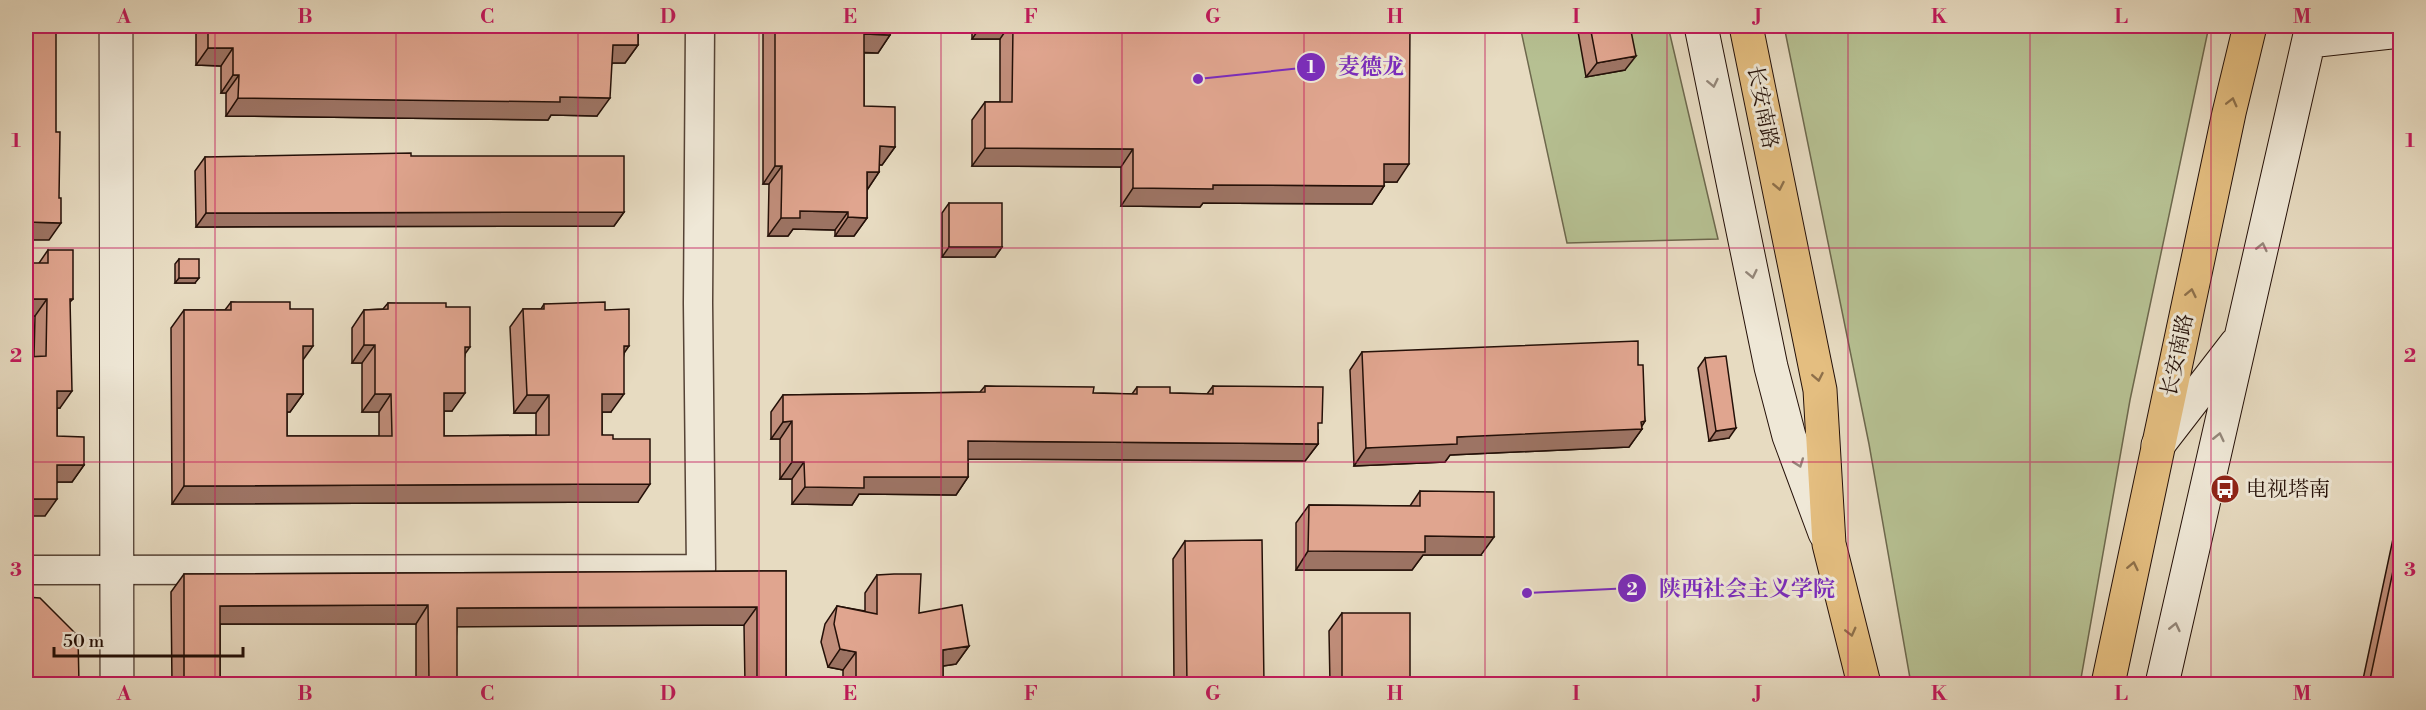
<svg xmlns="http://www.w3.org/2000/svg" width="2426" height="710" viewBox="0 0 2426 710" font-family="'Libre Bodoni','Noto Serif SC',serif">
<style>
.green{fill:#b6c092;stroke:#6d684d;stroke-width:1.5}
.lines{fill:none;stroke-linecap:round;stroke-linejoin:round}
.street-casing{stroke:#554336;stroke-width:31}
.secondary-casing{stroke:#241008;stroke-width:35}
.primary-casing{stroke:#241008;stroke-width:35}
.street{stroke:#efe8d7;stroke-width:28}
.secondary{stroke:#efe8d7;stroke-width:33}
.primary{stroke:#e4be80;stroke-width:33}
.wall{fill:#c18e7b;stroke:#241008;stroke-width:1.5}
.shaded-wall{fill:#9d7464;stroke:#241008;stroke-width:1.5}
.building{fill:#e0a58f;stroke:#241008;stroke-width:1.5}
.oneway{stroke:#94877a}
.oneway2{stroke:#8e704a}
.grid{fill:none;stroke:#c2185b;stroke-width:1.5;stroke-opacity:0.55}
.labels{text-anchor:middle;stroke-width:6;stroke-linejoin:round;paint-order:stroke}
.street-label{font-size:21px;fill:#241008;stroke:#efe8d7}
.poi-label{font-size:21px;fill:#241008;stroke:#efe8d7;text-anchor:start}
.leader{fill:none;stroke:#7b2cbf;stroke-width:2}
.callout-dot{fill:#7b2cbf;stroke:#efe8d7;stroke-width:2}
.mark-label{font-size:18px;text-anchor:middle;font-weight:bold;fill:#fff}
.callout-label{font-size:22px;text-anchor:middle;font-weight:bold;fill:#7b2cbf;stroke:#efe8d7;stroke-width:6;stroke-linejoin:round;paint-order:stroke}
.neatline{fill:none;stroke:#c2185b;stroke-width:2}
.grid-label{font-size:20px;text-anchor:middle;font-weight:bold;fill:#c2185b}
</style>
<rect width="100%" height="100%" fill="#e7dbc1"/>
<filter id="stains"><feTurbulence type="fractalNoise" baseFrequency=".00333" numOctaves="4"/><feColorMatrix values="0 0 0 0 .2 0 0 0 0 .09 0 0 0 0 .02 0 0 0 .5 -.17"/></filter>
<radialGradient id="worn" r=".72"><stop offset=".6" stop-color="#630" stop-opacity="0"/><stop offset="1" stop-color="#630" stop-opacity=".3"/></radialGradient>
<!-- green -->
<path class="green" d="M 1520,26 L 1668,26 L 1718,239 L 1567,243 Z
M 1784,26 L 2209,26 L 2130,400 L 2080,684 L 1911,684 L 1869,444 Z"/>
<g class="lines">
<!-- street casing -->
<g class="street-casing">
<path id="street" d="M 26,570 L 701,569 L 698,303 L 700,26"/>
</g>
<!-- secondary casing -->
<g class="secondary-casing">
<path id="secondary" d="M 116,26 L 117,684
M 1701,26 L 1771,367 L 1789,436 L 1825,533
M 2309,41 L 2400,31
M 2158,445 L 2236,344
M 2162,684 L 2312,26"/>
</g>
<!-- primary casing -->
<g class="primary-casing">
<path id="primary" d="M 1746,26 L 1820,390 L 1829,544 L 1864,684
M 2108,684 L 2229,113 L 2250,26"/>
</g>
<!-- street -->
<use href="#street" class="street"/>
<!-- secondary -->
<use href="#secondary" class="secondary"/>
<!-- primary -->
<use href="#primary" class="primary"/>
</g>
<!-- wall -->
<path class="wall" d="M 196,26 L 638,26 L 638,45 L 625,63 L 612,63 L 597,116 L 551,115 L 548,120 L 226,116 L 226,93 L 221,93 L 221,66 L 196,65 Z
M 763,26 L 891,26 L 890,35 L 878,53 L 864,53 L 864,106 L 895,147 L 882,165 L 879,165 L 879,172 L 867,190 L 867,218 L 854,236 L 835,236 L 835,230 L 793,229 L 788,236 L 768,236 L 769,184 L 763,184 Z
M 972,26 L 1410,26 L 1397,182 L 1384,182 L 1384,186 L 1372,204 L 1203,203 L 1200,207 L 1121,206 L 1121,167 L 972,166 L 972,120 L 985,102 L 1000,102 L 1000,39 L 972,39 Z
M 1577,26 L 1630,26 L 1625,70 L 1586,77 Z
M 205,157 L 624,212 L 614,226 L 196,227 L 195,171 Z
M 949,203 L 1002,247 L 995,257 L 942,257 L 942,213 Z
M 48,250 L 73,299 L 70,302 L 60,408 L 57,408 L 57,436 L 84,465 L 72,482 L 57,482 L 45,516 L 34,357 L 35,316 L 26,316 L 39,263 Z
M 179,259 L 195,283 L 175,283 L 175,264 Z
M 231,302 L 290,309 L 303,360 L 303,394 L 290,412 L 287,412 L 287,436 L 379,436 L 379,412 L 362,412 L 362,363 L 352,363 L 352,328 L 364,310 L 383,309 L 388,303 L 446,307 L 465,355 L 452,411 L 444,411 L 444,436 L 536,435 L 536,413 L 514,413 L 510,327 L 523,309 L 541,309 L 544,304 L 605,310 L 624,354 L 611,412 L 602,412 L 602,435 L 613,439 L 638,502 L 172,504 L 171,328 L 184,310 L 225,310 Z
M 1362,352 L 1638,365 L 1645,421 L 1641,427 L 1642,429 L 1629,447 L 1450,455 L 1445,462 L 1354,466 L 1350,370 Z
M 1705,358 L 1729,438 L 1709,441 L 1698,368 Z
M 985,386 L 1093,393 L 1132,394 L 1137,387 L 1170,393 L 1207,394 L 1213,386 L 1318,430 L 1318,444 L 1305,461 L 968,459 L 968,477 L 956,495 L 859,494 L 852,505 L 792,504 L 792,479 L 780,479 L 780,439 L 771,439 L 771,412 L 783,395 L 980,392 Z
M 1420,491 L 1481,555 L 1423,555 L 1412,570 L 1296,570 L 1296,523 L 1309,505 L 1410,506 Z
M 2400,506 L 2400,684 L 2362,684 Z
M 1185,541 L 1264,684 L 1174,684 L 1173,559 Z
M 786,571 L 786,684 L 745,684 L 744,625 L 457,626 L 453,684 L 416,684 L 416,624 L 220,624 L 220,684 L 172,684 L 171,592 L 184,574 Z
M 877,575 L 919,613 L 969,646 L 956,664 L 943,666 L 943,684 L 843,684 L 843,670 L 828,667 L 821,642 L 825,624 L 837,606 L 865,611 L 865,593 Z
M 1342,613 L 1410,684 L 1330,684 L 1329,631 Z"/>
<!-- shaded-wall -->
<path class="shaded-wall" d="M 981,26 L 1009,26 L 1000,39 L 972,39 Z
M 864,34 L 890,35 L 878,53 L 852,52 Z
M 613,45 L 638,45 L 625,63 L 601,63 Z
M 208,48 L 233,48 L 221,66 L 196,65 Z
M 1636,56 L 1625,70 L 1586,77 L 1597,63 Z
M 233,75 L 239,75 L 226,93 L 221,93 Z
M 560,97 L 610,98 L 597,116 L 551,115 L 548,120 L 226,116 L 238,98 Z
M 880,146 L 895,147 L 882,165 L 867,164 Z
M 985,148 L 1133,149 L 1121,167 L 972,166 Z
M 1384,164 L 1409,164 L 1397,182 L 1372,182 Z
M 775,166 L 782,166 L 769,184 L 763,184 Z
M 867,172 L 879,172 L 867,190 Z
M 1213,185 L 1384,186 L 1372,204 L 1203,203 L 1200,207 L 1121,206 L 1133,188 Z
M 800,211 L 848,212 L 835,230 L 793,229 L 788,236 L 768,236 L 781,218 Z
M 624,212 L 614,226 L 196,227 L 206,213 Z
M 848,217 L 867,218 L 854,236 L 835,236 Z
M 26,222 L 61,223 L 49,240 L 26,240 Z
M 949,247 L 1002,247 L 995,257 L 942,257 Z
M 179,278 L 199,278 L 195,283 L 175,283 Z
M 26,299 L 47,299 L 35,316 L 26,316 Z
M 364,345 L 375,345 L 362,363 L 352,363 Z
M 303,346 L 313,346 L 300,364 Z
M 624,346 L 629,346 L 616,365 Z
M 465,347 L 470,347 L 457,365 Z
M 57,391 L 72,391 L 60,408 L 45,408 Z
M 444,393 L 465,393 L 452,411 L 431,411 Z
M 287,394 L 303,394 L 290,412 L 274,412 Z
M 375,394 L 391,394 L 379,412 L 362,412 Z
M 602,394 L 624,394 L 611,412 L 590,412 Z
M 527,395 L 549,395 L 536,413 L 514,413 Z
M 792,421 L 780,439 L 771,439 L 783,422 Z
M 1645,421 L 1640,429 L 1642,429 L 1629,447 L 1450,455 L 1445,462 L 1354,466 L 1366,448 L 1457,437 Z
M 1736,428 L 1729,438 L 1709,441 L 1716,431 Z
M 968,441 L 1318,444 L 1305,461 L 956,459 Z
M 792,462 L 804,462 L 792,479 L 780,479 Z
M 57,465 L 84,465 L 72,482 L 45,482 Z
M 864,477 L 968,477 L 956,495 L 859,494 L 852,505 L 792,504 L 805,487 Z
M 650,484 L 638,502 L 172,504 L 184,486 Z
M 26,499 L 57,499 L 45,516 L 26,516 Z
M 1425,536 L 1494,537 L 1481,555 L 1423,555 L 1412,570 L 1296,570 L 1308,551 Z
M 428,605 L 416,624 L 207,624 L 220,606 Z
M 757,607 L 744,625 L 444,627 L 457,608 Z
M 969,646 L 956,664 L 930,668 L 943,650 Z
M 840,649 L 856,652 L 843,670 L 828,667 Z
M 429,679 L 457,679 L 453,684 L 425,684 Z"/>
<!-- building -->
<path class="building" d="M 26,26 L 56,26 L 56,132 L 60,132 L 59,198 L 61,198 L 61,223 L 26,222 Z
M 208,26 L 638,26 L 638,45 L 613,45 L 610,98 L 560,97 L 560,102 L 238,98 L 239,75 L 233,75 L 233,48 L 208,48 Z
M 775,26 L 891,26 L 890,35 L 864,34 L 864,106 L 895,107 L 895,147 L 880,146 L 879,172 L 867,172 L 867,218 L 848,217 L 848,212 L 800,211 L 800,218 L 781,218 L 782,166 L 775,166 Z
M 1013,26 L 1410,26 L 1409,164 L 1384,164 L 1384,186 L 1213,185 L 1213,189 L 1133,188 L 1133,149 L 985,148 L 985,102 L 1012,102 Z
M 1590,26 L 1630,26 L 1636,56 L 1597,63 Z
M 411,153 L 411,156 L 624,156 L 624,212 L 206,213 L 205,157 Z
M 949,203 L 1002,203 L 1002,247 L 949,247 Z
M 48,250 L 73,250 L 73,299 L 70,299 L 72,391 L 57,391 L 57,436 L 84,437 L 84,465 L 57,465 L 57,499 L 26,499 L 26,357 L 46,356 L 47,299 L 26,299 L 26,263 L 48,263 Z
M 179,259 L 199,259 L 199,278 L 179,278 Z
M 231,302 L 290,302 L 290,309 L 313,309 L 313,346 L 303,346 L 303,394 L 287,394 L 287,436 L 392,436 L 391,394 L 375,394 L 375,345 L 364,345 L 364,310 L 388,309 L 388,303 L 446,303 L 446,307 L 470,307 L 470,347 L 465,347 L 465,393 L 444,393 L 444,436 L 549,435 L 549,395 L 527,395 L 523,309 L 544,309 L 544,304 L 605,302 L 605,310 L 629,309 L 629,346 L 624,346 L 624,394 L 602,394 L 602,435 L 613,435 L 613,439 L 650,439 L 650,484 L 184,486 L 184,310 L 231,310 Z
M 1638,341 L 1638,365 L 1643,365 L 1645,421 L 1641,422 L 1642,429 L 1457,437 L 1457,444 L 1366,448 L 1362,352 Z
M 1726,356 L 1736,428 L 1716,431 L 1705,358 Z
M 985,386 L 1094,387 L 1093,393 L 1137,394 L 1137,387 L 1170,387 L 1170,393 L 1213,394 L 1213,386 L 1323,387 L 1322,423 L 1318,423 L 1318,444 L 968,441 L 968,477 L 864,477 L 864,488 L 805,487 L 804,462 L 792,462 L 792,421 L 783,422 L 783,395 L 985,392 Z
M 1420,491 L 1494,492 L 1494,537 L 1425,536 L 1425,552 L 1308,551 L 1309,505 L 1420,506 Z
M 2400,538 L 2400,684 L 2369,684 Z
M 1262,540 L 1264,684 L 1187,684 L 1185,541 Z
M 786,571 L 786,684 L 757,684 L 757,607 L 457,608 L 457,679 L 429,679 L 428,605 L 220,606 L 220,684 L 184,684 L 184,574 Z
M 894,574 L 921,574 L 919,613 L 962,605 L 969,646 L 943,650 L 943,684 L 856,684 L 856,652 L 840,649 L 834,624 L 837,606 L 877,614 L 877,575 Z
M 26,597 L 40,598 L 78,636 L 79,684 L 26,684 Z
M 1342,613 L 1410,613 L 1410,684 L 1342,684 Z"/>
<!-- one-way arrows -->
<defs><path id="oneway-chevron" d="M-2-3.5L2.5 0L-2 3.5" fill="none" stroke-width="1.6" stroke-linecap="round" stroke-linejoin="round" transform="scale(1.5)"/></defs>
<g class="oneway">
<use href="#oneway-chevron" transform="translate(1713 83) rotate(78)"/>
<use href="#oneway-chevron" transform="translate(2262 247) rotate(-77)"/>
<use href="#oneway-chevron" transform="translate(1752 274) rotate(78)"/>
<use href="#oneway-chevron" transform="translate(2219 437) rotate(-77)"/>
<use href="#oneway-chevron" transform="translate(1799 463) rotate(70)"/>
<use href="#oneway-chevron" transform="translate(2175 627) rotate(-77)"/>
</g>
<g class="oneway2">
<use href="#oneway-chevron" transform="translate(2232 102) rotate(-76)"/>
<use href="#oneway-chevron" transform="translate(1779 186) rotate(79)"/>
<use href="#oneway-chevron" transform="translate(2191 293) rotate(-78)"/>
<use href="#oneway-chevron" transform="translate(1818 377) rotate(79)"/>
<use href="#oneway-chevron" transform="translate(2133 566) rotate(-78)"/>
<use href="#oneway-chevron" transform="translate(1851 632) rotate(76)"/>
</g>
<!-- grid -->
<path class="grid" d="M 215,26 L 215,684M 396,26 L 396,684M 578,26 L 578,684M 759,26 L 759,684M 941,26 L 941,684M 1122,26 L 1122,684M 1304,26 L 1304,684M 1485,26 L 1485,684M 1667,26 L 1667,684M 1848,26 L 1848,684M 2030,26 L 2030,684M 2211,26 L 2211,684M 26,248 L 2400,248M 26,462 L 2400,462"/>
<!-- icons -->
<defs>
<g id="bus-disc" transform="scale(1.5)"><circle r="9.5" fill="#8f2418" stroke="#efe8d7"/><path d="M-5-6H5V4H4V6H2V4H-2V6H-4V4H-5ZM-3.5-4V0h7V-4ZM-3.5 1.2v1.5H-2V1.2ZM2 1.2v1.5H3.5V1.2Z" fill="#fff"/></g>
</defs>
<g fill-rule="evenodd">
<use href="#bus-disc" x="2225" y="489"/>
</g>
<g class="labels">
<!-- street labels -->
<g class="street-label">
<text transform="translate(1763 107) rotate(79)" y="7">长安南路</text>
<text transform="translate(2177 355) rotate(-78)" y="7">长安南路</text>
</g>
<!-- poi labels -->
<g class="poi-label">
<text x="2246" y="496">电视塔南</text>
</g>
</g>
<!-- callouts -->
<path class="leader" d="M1198 79L1311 67M1527 593L1632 588"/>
<g class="callout-dot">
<circle cx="1198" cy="79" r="6"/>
<circle cx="1527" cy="593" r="6"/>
<circle cx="1311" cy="67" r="15"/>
<circle cx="1632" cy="588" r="15"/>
</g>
<g class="mark-label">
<text x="1311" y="73">1</text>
<text x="1632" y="595">2</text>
</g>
<g class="callout-label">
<text x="1371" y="74">麦德龙</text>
<text x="1747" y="596">陕西社会主义学院</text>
</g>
<!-- margin -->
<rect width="2426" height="710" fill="none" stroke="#e7dbc1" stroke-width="66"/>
<!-- scale -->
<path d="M54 647v9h189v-9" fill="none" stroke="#241008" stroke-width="3"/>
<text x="63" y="647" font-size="18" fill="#241008" stroke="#efe8d7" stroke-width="4.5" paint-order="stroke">50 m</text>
<rect x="33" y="33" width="2360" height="644" class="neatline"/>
<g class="grid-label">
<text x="124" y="23">A</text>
<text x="305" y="23">B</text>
<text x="487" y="23">C</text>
<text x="668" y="23">D</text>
<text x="850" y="23">E</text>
<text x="1031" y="23">F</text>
<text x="1213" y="23">G</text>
<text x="1395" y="23">H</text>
<text x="1576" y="23">I</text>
<text x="1758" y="23">J</text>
<text x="1939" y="23">K</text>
<text x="2121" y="23">L</text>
<text x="2302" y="23">M</text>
<text x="16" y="147">1</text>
<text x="2410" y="147">1</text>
<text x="16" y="362">2</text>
<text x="2410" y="362">2</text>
<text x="16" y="576">3</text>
<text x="2410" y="576">3</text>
<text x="124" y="700">A</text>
<text x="305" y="700">B</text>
<text x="487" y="700">C</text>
<text x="668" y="700">D</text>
<text x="850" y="700">E</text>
<text x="1031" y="700">F</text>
<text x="1213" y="700">G</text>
<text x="1395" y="700">H</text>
<text x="1576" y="700">I</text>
<text x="1758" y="700">J</text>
<text x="1939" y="700">K</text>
<text x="2121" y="700">L</text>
<text x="2302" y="700">M</text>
</g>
<rect width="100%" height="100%" filter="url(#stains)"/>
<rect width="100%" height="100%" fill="url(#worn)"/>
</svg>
